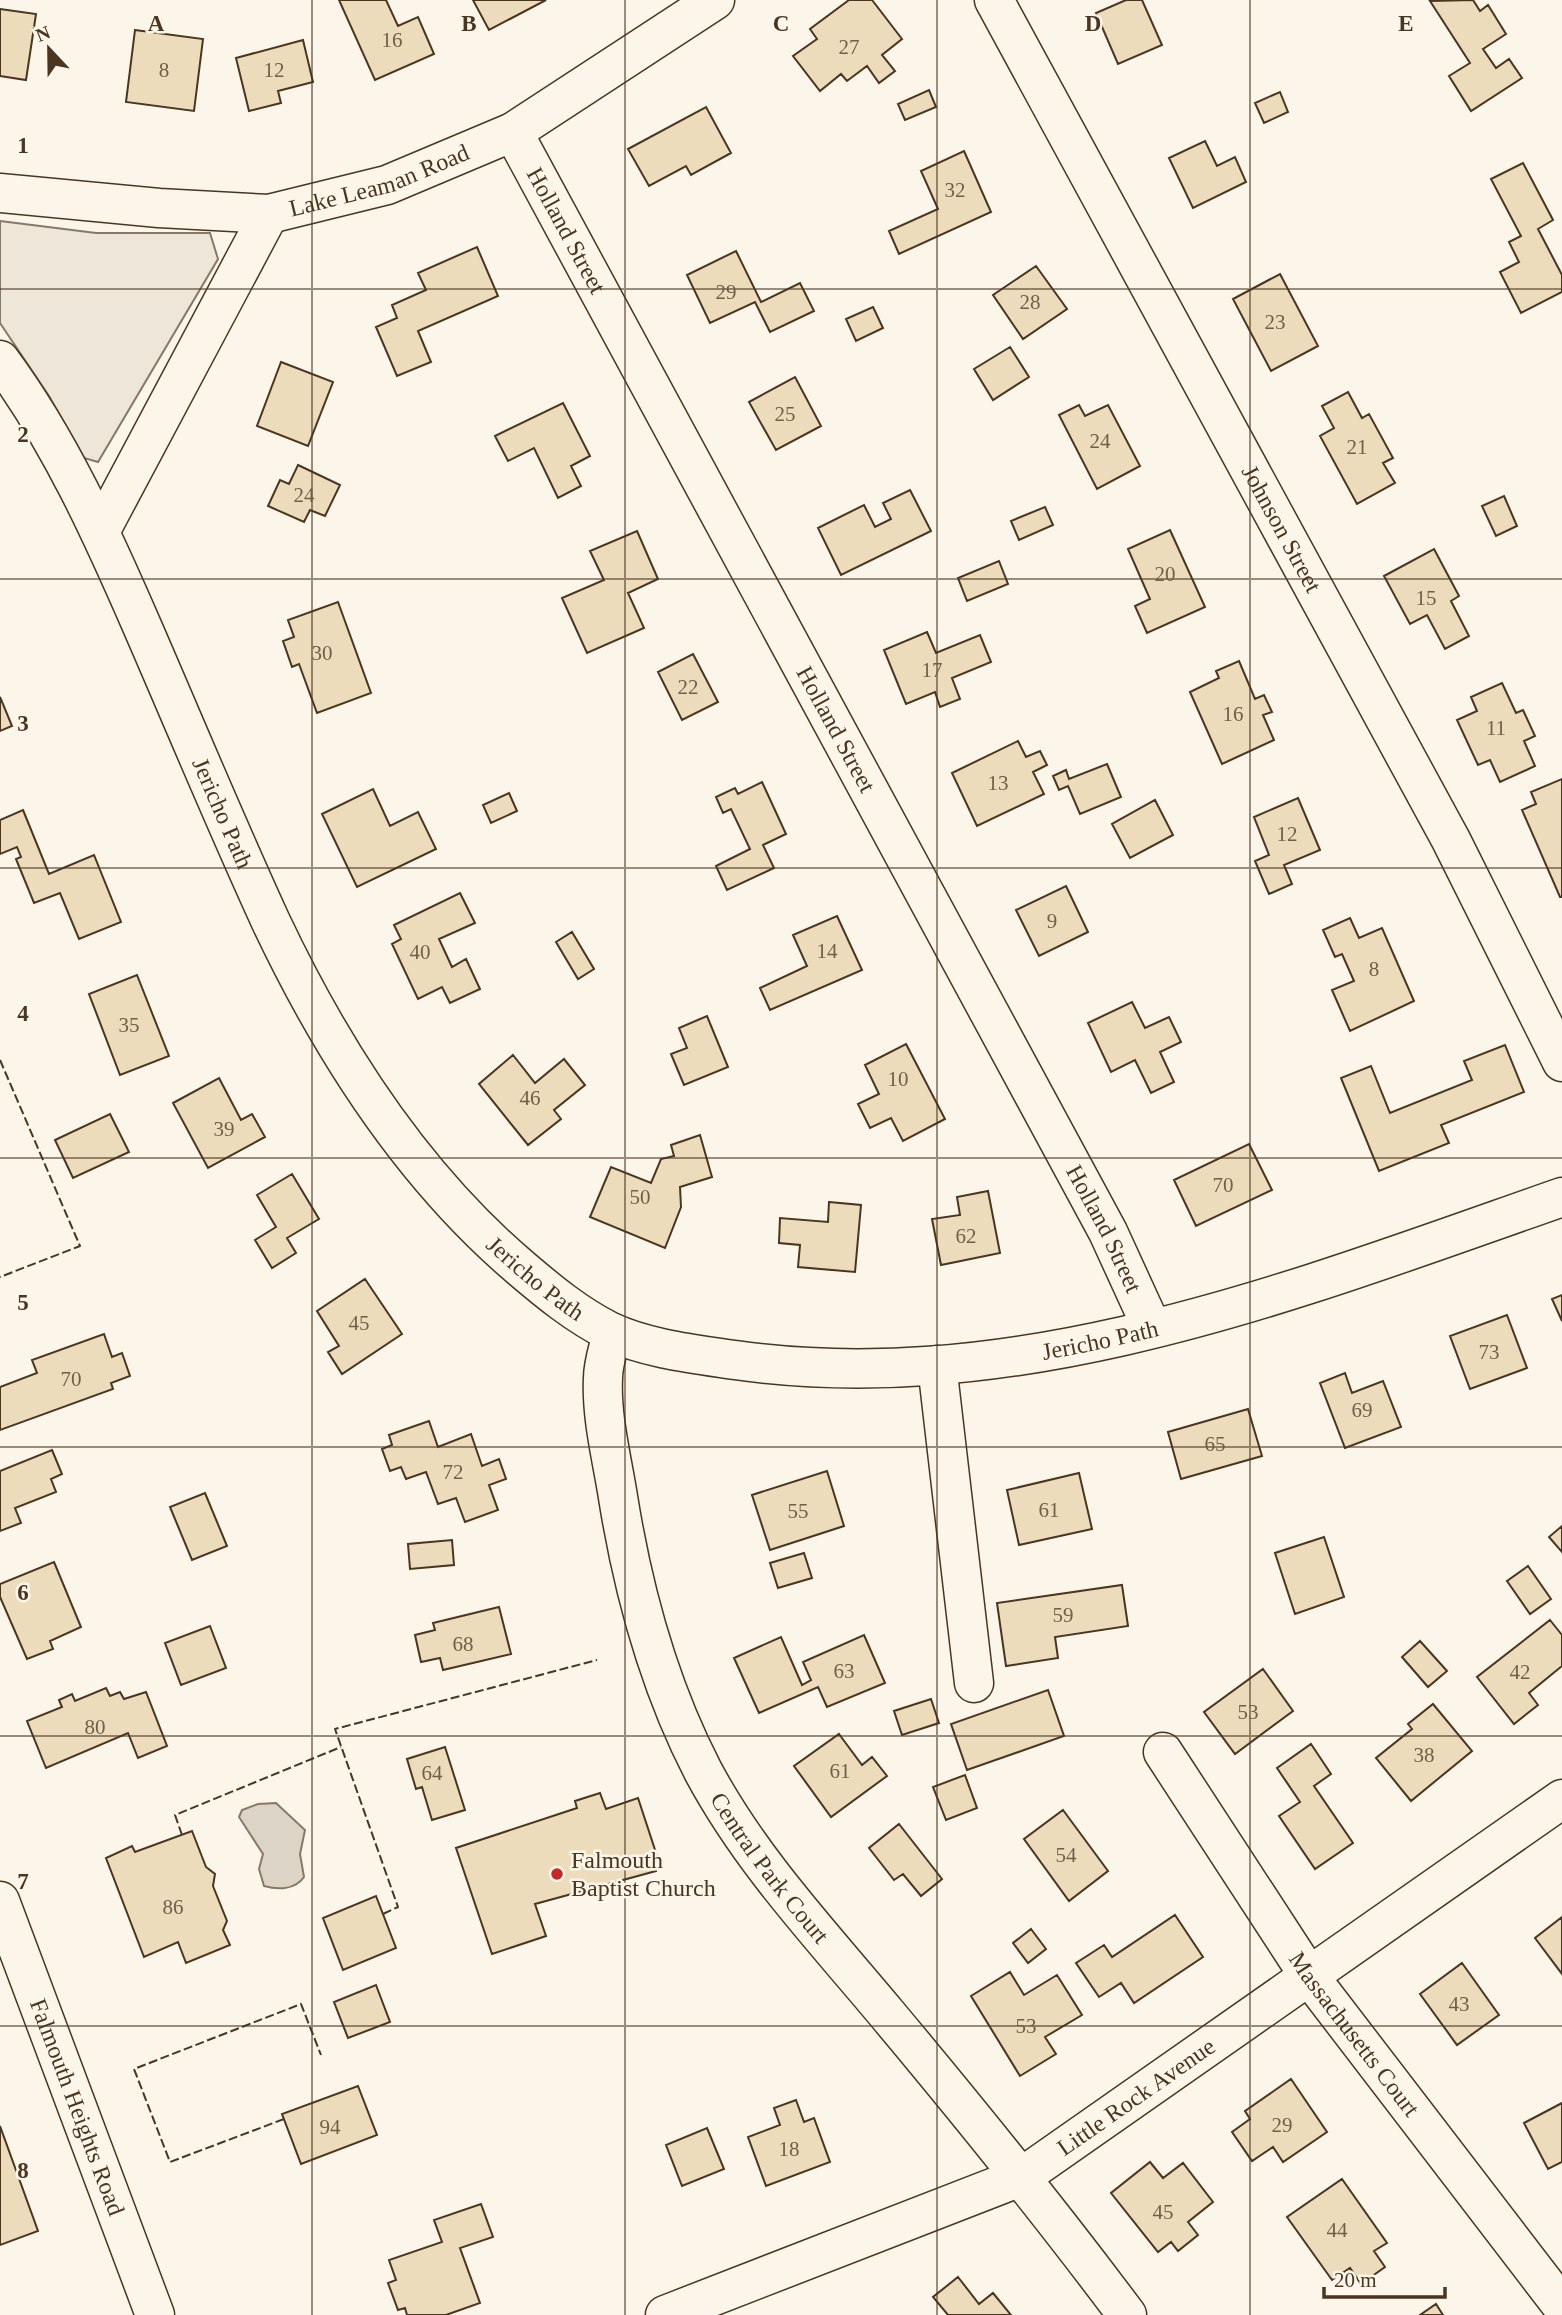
<svg xmlns="http://www.w3.org/2000/svg" width="1562" height="2315" viewBox="0 0 1562 2315" font-family="Georgia,serif">
<style>
.green{fill:#ede6d9;stroke:#887966;stroke-width:2}
.water{fill:#dcd4c6;stroke:#887966;stroke-width:2}
.building{fill:#ecdcbc;stroke:#4a3520;stroke-width:2}
.lines{fill:none;stroke-linecap:round;stroke-linejoin:round}
.minor-casing{stroke:#4a3520;stroke-width:41}
.major-casing{stroke:#4a3520;stroke-width:41}
.minor{stroke:#fbf6e9;stroke-width:38}
.major{stroke:#fbf6e9;stroke-width:38}
.fence{stroke:#4a3520;stroke-width:2;stroke-dasharray:9 3.5;stroke-linecap:butt}
.grid{fill:none;stroke:#4a3520;stroke-width:2;stroke-opacity:0.55}
.poi-dot{fill:#c62828;stroke:#fbf6e9;stroke-width:2.5}
.labels{text-anchor:middle;stroke-width:5;stroke-linejoin:round;paint-order:stroke}
.number-label{font-size:21px;fill:#725f47}
.street-label{font-size:24px;fill:#4a3520;stroke:#fbf6e9}
.poi-label{font-size:24px;fill:#4a3520;stroke:#fbf6e9;text-anchor:start}
.grid-label{font-size:23px;text-anchor:middle;font-weight:bold;fill:#4a3520;stroke:#fbf6e9;stroke-width:5;stroke-linejoin:round;paint-order:stroke}
</style>
<rect width="100%" height="100%" fill="#fbf6e9"/>
<!-- green -->
<path class="green" d="M 0,221 L 96,233 L 210,233 L 218,259 L 98,462 L 84,458 L 49,396 L 0,323 Z"/>
<!-- water -->
<path class="water" d="M 276,1803 L 305,1830 L 300,1854 L 304,1877 C 295,1890 278,1890 264,1886 L 259,1869 L 263,1854 L 239,1817 L 242,1810 L 258,1804 Z"/>
<!-- building -->
<path class="building" d="M 339,0 L 386,0 L 398,26 L 418,17 L 434,54 L 375,80 Z
M 473,0 L 546,0 L 489,30 Z
M 849,0 L 872,0 L 902,39 L 882,55 L 895,71 L 879,83 L 867,66 L 847,81 L 841,74 L 820,91 L 793,56 L 817,39 L 810,29 Z
M 1126,0 L 1142,0 L 1162,45 L 1118,64 L 1096,13 Z
M 1473,0 L 1480,11 L 1488,5 L 1506,34 L 1483,49 L 1496,68 L 1509,59 L 1522,78 L 1471,111 L 1449,76 L 1470,63 L 1430,1 Z
M 0,9 L 36,14 L 26,80 L 0,76 Z
M 135,30 L 203,39 L 194,111 L 126,102 Z
M 303,40 L 313,82 L 278,91 L 281,103 L 249,111 L 236,58 Z
M 929,90 L 936,107 L 905,120 L 898,104 Z
M 1280,92 L 1288,112 L 1264,123 L 1255,103 Z
M 706,107 L 731,153 L 691,175 L 686,166 L 649,186 L 628,149 Z
M 1205,141 L 1217,166 L 1235,157 L 1246,182 L 1193,208 L 1169,158 Z
M 964,151 L 991,212 L 899,254 L 889,231 L 938,209 L 921,171 Z
M 1523,163 L 1553,220 L 1538,229 L 1562,275 L 1562,292 L 1521,313 L 1500,272 L 1519,262 L 1509,242 L 1521,236 L 1491,179 Z
M 477,247 L 498,296 L 418,331 L 431,362 L 397,376 L 376,327 L 397,318 L 392,305 L 426,290 L 418,273 Z
M 736,251 L 761,302 L 800,283 L 814,311 L 770,332 L 755,302 L 710,323 L 687,275 Z
M 1036,266 L 1067,309 L 1023,339 L 993,295 Z
M 1280,274 L 1318,346 L 1271,371 L 1233,299 Z
M 873,307 L 883,328 L 856,341 L 846,319 Z
M 1010,347 L 1029,377 L 993,400 L 974,369 Z
M 281,362 L 333,382 L 308,446 L 257,426 Z
M 795,377 L 821,426 L 776,450 L 749,402 Z
M 1348,392 L 1362,418 L 1369,414 L 1393,458 L 1383,463 L 1395,483 L 1357,504 L 1320,436 L 1334,428 L 1322,406 Z
M 563,403 L 590,456 L 571,466 L 581,486 L 558,498 L 534,448 L 508,461 L 495,436 Z
M 1079,405 L 1085,416 L 1108,405 L 1140,466 L 1097,489 L 1059,415 Z
M 298,465 L 340,485 L 325,516 L 310,510 L 304,522 L 268,506 L 280,480 L 289,484 Z
M 910,490 L 931,531 L 841,575 L 818,528 L 864,505 L 875,527 L 891,519 L 883,503 Z
M 1504,496 L 1517,526 L 1496,536 L 1482,506 Z
M 1045,507 L 1053,525 L 1019,540 L 1011,521 Z
M 1170,530 L 1205,607 L 1147,633 L 1135,606 L 1150,599 L 1128,549 Z
M 637,531 L 658,579 L 628,593 L 644,628 L 587,653 L 562,598 L 604,580 L 590,551 Z
M 1434,549 L 1459,596 L 1451,601 L 1469,636 L 1445,649 L 1427,615 L 1410,624 L 1384,576 Z
M 999,561 L 1008,584 L 967,601 L 958,578 Z
M 338,602 L 371,693 L 317,713 L 299,664 L 292,667 L 283,641 L 294,637 L 288,620 Z
M 927,632 L 936,653 L 980,635 L 991,662 L 952,678 L 960,699 L 940,707 L 935,692 L 906,704 L 884,650 Z
M 693,654 L 718,702 L 682,720 L 658,672 Z
M 1239,661 L 1255,699 L 1264,695 L 1272,712 L 1263,715 L 1274,740 L 1222,764 L 1190,692 L 1219,678 L 1216,671 Z
M 1502,683 L 1516,713 L 1523,710 L 1535,736 L 1524,741 L 1535,766 L 1500,782 L 1490,760 L 1478,765 L 1457,720 L 1477,711 L 1471,697 Z
M 0,697 L 12,726 L 0,731 Z
M 1018,741 L 1026,757 L 1040,751 L 1047,765 L 1033,772 L 1044,794 L 977,826 L 952,773 Z
M 1107,764 L 1121,797 L 1080,814 L 1068,786 L 1059,790 L 1053,776 L 1066,770 L 1069,779 Z
M 1562,779 L 1562,897 L 1560,897 L 1522,810 L 1536,804 L 1531,792 Z
M 762,782 L 786,834 L 763,845 L 774,868 L 727,890 L 716,866 L 750,849 L 731,809 L 723,813 L 716,797 L 735,788 L 738,794 Z
M 373,789 L 390,826 L 418,812 L 436,849 L 357,887 L 322,814 Z
M 509,793 L 517,811 L 491,823 L 483,805 Z
M 1298,798 L 1320,850 L 1284,865 L 1292,884 L 1269,894 L 1255,861 L 1269,855 L 1254,817 Z
M 1155,800 L 1173,835 L 1130,858 L 1112,824 Z
M 23,810 L 49,874 L 94,855 L 121,922 L 79,939 L 60,893 L 34,903 L 16,859 L 21,857 L 17,847 L 0,854 L 0,820 Z
M 1066,886 L 1088,932 L 1039,956 L 1016,910 Z
M 460,893 L 475,923 L 439,939 L 452,967 L 466,959 L 480,989 L 450,1003 L 442,987 L 418,999 L 392,944 L 401,939 L 394,925 Z
M 837,916 L 862,970 L 770,1010 L 760,988 L 807,966 L 793,935 Z
M 1350,918 L 1359,938 L 1382,928 L 1414,1001 L 1350,1031 L 1332,990 L 1354,981 L 1342,954 L 1335,957 L 1323,930 Z
M 572,932 L 594,969 L 578,979 L 556,942 Z
M 137,975 L 169,1056 L 120,1075 L 89,994 Z
M 1132,1002 L 1145,1028 L 1169,1017 L 1181,1042 L 1160,1052 L 1174,1082 L 1151,1093 L 1135,1060 L 1111,1072 L 1088,1023 Z
M 707,1016 L 728,1067 L 684,1085 L 671,1054 L 687,1048 L 679,1028 Z
M 906,1044 L 945,1119 L 903,1141 L 891,1118 L 870,1128 L 858,1104 L 879,1094 L 865,1065 Z
M 1505,1045 L 1524,1092 L 1441,1125 L 1449,1143 L 1379,1171 L 1341,1078 L 1371,1066 L 1390,1113 L 1472,1080 L 1464,1061 Z
M 513,1055 L 535,1083 L 564,1059 L 585,1085 L 554,1110 L 561,1119 L 528,1145 L 479,1084 Z
M 219,1078 L 241,1120 L 252,1114 L 265,1137 L 208,1168 L 173,1103 Z
M 110,1114 L 129,1152 L 73,1178 L 55,1140 Z
M 700,1135 L 712,1177 L 680,1187 L 681,1207 L 665,1248 L 590,1217 L 611,1167 L 651,1183 L 661,1159 L 674,1156 L 671,1145 Z
M 1249,1144 L 1272,1190 L 1196,1226 L 1174,1180 Z
M 292,1174 L 319,1219 L 287,1238 L 296,1253 L 272,1268 L 255,1240 L 276,1227 L 257,1195 Z
M 988,1191 L 1000,1253 L 941,1265 L 932,1219 L 960,1215 L 957,1197 Z
M 829,1202 L 861,1205 L 855,1272 L 798,1267 L 800,1245 L 779,1243 L 780,1218 L 828,1222 Z
M 365,1279 L 402,1334 L 342,1374 L 328,1352 L 339,1346 L 317,1311 Z
M 1562,1295 L 1562,1321 L 1552,1299 Z
M 1507,1315 L 1527,1368 L 1470,1389 L 1450,1336 Z
M 104,1334 L 112,1357 L 122,1353 L 130,1376 L 111,1383 L 113,1389 L 0,1430 L 0,1387 L 37,1373 L 32,1360 Z
M 1345,1373 L 1352,1393 L 1383,1381 L 1401,1427 L 1345,1448 L 1320,1383 Z
M 1248,1409 L 1262,1456 L 1181,1479 L 1168,1432 Z
M 429,1421 L 438,1447 L 471,1434 L 482,1466 L 499,1459 L 506,1479 L 489,1485 L 498,1510 L 465,1522 L 456,1498 L 438,1504 L 426,1472 L 406,1479 L 401,1467 L 390,1471 L 382,1449 L 392,1445 L 389,1435 Z
M 52,1450 L 62,1474 L 51,1479 L 56,1492 L 15,1508 L 21,1523 L 0,1531 L 0,1471 Z
M 827,1471 L 844,1526 L 770,1550 L 752,1495 Z
M 1079,1473 L 1092,1529 L 1019,1545 L 1007,1490 Z
M 205,1493 L 227,1546 L 192,1560 L 170,1507 Z
M 1562,1526 L 1562,1552 L 1549,1537 Z
M 1324,1537 L 1344,1597 L 1295,1614 L 1275,1553 Z
M 452,1540 L 454,1565 L 410,1569 L 408,1544 Z
M 804,1553 L 812,1578 L 778,1588 L 770,1563 Z
M 54,1562 L 81,1627 L 50,1641 L 53,1649 L 27,1659 L 0,1597 L 0,1584 Z
M 1528,1566 L 1551,1599 L 1530,1614 L 1507,1581 Z
M 1122,1585 L 1128,1626 L 1055,1637 L 1058,1658 L 1006,1666 L 997,1603 Z
M 499,1607 L 511,1654 L 443,1670 L 440,1658 L 421,1662 L 415,1635 L 435,1630 L 433,1623 Z
M 1550,1620 L 1562,1635 L 1562,1666 L 1529,1693 L 1538,1705 L 1514,1724 L 1477,1677 Z
M 210,1626 L 226,1668 L 181,1685 L 165,1643 Z
M 864,1635 L 885,1683 L 827,1707 L 818,1687 L 759,1713 L 734,1658 L 781,1637 L 802,1685 L 811,1680 L 803,1662 Z
M 1420,1641 L 1447,1671 L 1428,1687 L 1402,1657 Z
M 1263,1669 L 1293,1711 L 1235,1754 L 1204,1712 Z
M 106,1688 L 110,1696 L 120,1692 L 124,1699 L 146,1692 L 167,1746 L 138,1758 L 128,1733 L 46,1768 L 27,1721 L 62,1707 L 59,1700 L 72,1694 L 75,1701 Z
M 1048,1690 L 1064,1736 L 967,1770 L 951,1724 Z
M 931,1699 L 939,1723 L 902,1735 L 894,1711 Z
M 1433,1704 L 1472,1751 L 1411,1801 L 1376,1758 L 1412,1729 L 1408,1724 Z
M 839,1734 L 862,1765 L 872,1757 L 887,1776 L 831,1817 L 794,1766 Z
M 1311,1744 L 1331,1774 L 1314,1786 L 1353,1843 L 1315,1869 L 1279,1816 L 1300,1802 L 1277,1768 Z
M 445,1747 L 465,1810 L 432,1820 L 422,1787 L 416,1789 L 407,1759 Z
M 965,1775 L 977,1808 L 946,1820 L 933,1787 Z
M 600,1793 L 606,1809 L 638,1798 L 659,1862 L 654,1864 L 656,1871 L 535,1904 L 546,1936 L 492,1954 L 456,1848 L 577,1808 L 575,1801 Z
M 1063,1810 L 1108,1871 L 1069,1901 L 1024,1839 Z
M 899,1824 L 942,1879 L 921,1896 L 903,1874 L 894,1880 L 869,1848 Z
M 192,1831 L 206,1867 L 215,1874 L 213,1886 L 227,1921 L 223,1930 L 230,1945 L 186,1963 L 178,1942 L 144,1957 L 106,1858 L 132,1846 L 135,1852 Z
M 376,1896 L 396,1948 L 343,1970 L 323,1918 Z
M 1175,1915 L 1203,1957 L 1134,2003 L 1121,1983 L 1099,1997 L 1076,1963 L 1104,1945 L 1112,1957 Z
M 1562,1917 L 1562,1974 L 1535,1938 Z
M 1031,1929 L 1046,1949 L 1028,1963 L 1013,1943 Z
M 1462,1963 L 1499,2015 L 1457,2045 L 1420,1994 Z
M 1010,1972 L 1024,1995 L 1057,1975 L 1082,2015 L 1045,2037 L 1056,2054 L 1020,2076 L 971,1996 Z
M 376,1985 L 390,2022 L 348,2038 L 334,2002 Z
M 1291,2079 L 1327,2132 L 1283,2162 L 1273,2147 L 1252,2161 L 1232,2132 L 1250,2119 L 1245,2111 Z
M 358,2086 L 377,2135 L 301,2164 L 282,2114 Z
M 796,2100 L 804,2122 L 814,2118 L 830,2162 L 766,2186 L 748,2137 L 780,2125 L 774,2108 Z
M 1562,2103 L 1562,2162 L 1548,2169 L 1524,2123 Z
M 0,2126 L 38,2231 L 0,2245 Z
M 707,2128 L 724,2169 L 682,2186 L 666,2145 Z
M 1150,2162 L 1163,2178 L 1183,2163 L 1213,2202 L 1188,2222 L 1198,2235 L 1178,2251 L 1171,2242 L 1158,2252 L 1111,2193 Z
M 1342,2179 L 1387,2243 L 1374,2251 L 1385,2267 L 1361,2284 L 1350,2268 L 1332,2280 L 1287,2217 Z
M 481,2204 L 493,2237 L 460,2248 L 480,2303 L 446,2315 L 407,2315 L 405,2308 L 398,2310 L 388,2283 L 396,2280 L 389,2260 L 442,2242 L 434,2220 Z
M 958,2277 L 979,2304 L 993,2293 L 1011,2315 L 948,2315 L 933,2297 Z
M 1436,2304 L 1443,2315 L 1420,2315 Z"/>
<g class="lines">
<!-- minor casing -->
<g class="minor-casing">
<g id="minor">
<path id="s1" d="M 994,0 L 1451,840 L 1562,1062"/>
<path id="s2" d="M 513,132 L 1108,1232 L 1152,1328"/>
<path id="s3" d="M 0,193 L 159,208 L 269,214 L 387,185 L 513,132 L 715,0"/>
<path id="s4" d="M 0,360 C 60,441 102,534 142,626 C 185,725 226,824 271,922 C 332,1051 412,1176 522,1269 C 549,1292 577,1315 609,1331 C 647,1349 694,1354 735,1360 C 1020,1400 1299,1289 1562,1197"/>
<path d="M 101,530 L 269,214"/>
<path id="s5" d="M 612,1333 C 609,1347 603,1363 603,1378 C 601,1417 612,1459 618,1497 C 633,1591 659,1686 703,1771 C 751,1861 822,1936 887,2014 C 969,2112 1050,2212 1127,2315"/>
<path d="M 937,1365 L 974,1683"/>
<path id="s6" d="M 1163,1752 L 1309,1976 L 1562,2306"/>
<path id="s7" d="M 665,2315 L 1023,2176 L 1562,1799"/>
</g>
</g>
<!-- major casing -->
<g class="major-casing">
<g id="major">
<path id="s8" d="M 0,1901 L 155,2315"/>
</g>
</g>
<!-- minor -->
<use href="#minor" class="minor"/>
<!-- major -->
<use href="#major" class="major"/>
<!-- fence -->
<path class="fence" d="M 0,1060 L 80,1246 L 0,1277
M 182,1835 L 175,1815 L 341,1747
M 383,1914 L 398,1907 L 335,1729 L 597,1660
M 284,2119 L 170,2162 L 134,2069 L 301,2004 L 321,2055"/>
</g>
<!-- grid -->
<path class="grid" d="M 312,0 L 312,2315M 625,0 L 625,2315M 937,0 L 937,2315M 1250,0 L 1250,2315M 0,289 L 1562,289M 0,579 L 1562,579M 0,868 L 1562,868M 0,1158 L 1562,1158M 0,1447 L 1562,1447M 0,1736 L 1562,1736M 0,2026 L 1562,2026"/>
<!-- markers -->
<circle class="poi-dot" cx="557" cy="1874" r="7"/>
<g class="labels">
<!-- number labels -->
<g class="number-label">
<text x="392" y="47">16</text>
<text x="849" y="54">27</text>
<text x="164" y="77">8</text>
<text x="274" y="77">12</text>
<text x="955" y="197">32</text>
<text x="726" y="299">29</text>
<text x="1030" y="309">28</text>
<text x="1275" y="329">23</text>
<text x="785" y="421">25</text>
<text x="1100" y="448">24</text>
<text x="1357" y="454">21</text>
<text x="304" y="502">24</text>
<text x="1165" y="581">20</text>
<text x="1426" y="605">15</text>
<text x="322" y="660">30</text>
<text x="932" y="677">17</text>
<text x="688" y="694">22</text>
<text x="1233" y="721">16</text>
<text x="1496" y="735">11</text>
<text x="998" y="790">13</text>
<text x="1287" y="841">12</text>
<text x="1052" y="928">9</text>
<text x="827" y="958">14</text>
<text x="420" y="959">40</text>
<text x="1374" y="976">8</text>
<text x="129" y="1032">35</text>
<text x="898" y="1086">10</text>
<text x="530" y="1105">46</text>
<text x="224" y="1136">39</text>
<text x="1223" y="1192">70</text>
<text x="640" y="1204">50</text>
<text x="966" y="1243">62</text>
<text x="359" y="1330">45</text>
<text x="1489" y="1359">73</text>
<text x="71" y="1386">70</text>
<text x="1362" y="1417">69</text>
<text x="1215" y="1451">65</text>
<text x="453" y="1479">72</text>
<text x="1049" y="1517">61</text>
<text x="798" y="1518">55</text>
<text x="1063" y="1622">59</text>
<text x="463" y="1651">68</text>
<text x="844" y="1678">63</text>
<text x="1520" y="1679">42</text>
<text x="1248" y="1719">53</text>
<text x="95" y="1734">80</text>
<text x="1424" y="1762">38</text>
<text x="840" y="1778">61</text>
<text x="432" y="1780">64</text>
<text x="1066" y="1862">54</text>
<text x="173" y="1914">86</text>
<text x="1459" y="2011">43</text>
<text x="1026" y="2033">53</text>
<text x="1282" y="2132">29</text>
<text x="330" y="2134">94</text>
<text x="789" y="2156">18</text>
<text x="1163" y="2219">45</text>
<text x="1337" y="2237">44</text>
</g>
<!-- street labels -->
<g class="street-label">
<text dy="8" stroke="none"><textPath href="#s3" startOffset="385">Lake Leaman Road</textPath></text>
<text dy="8" stroke="none"><textPath href="#s2" startOffset="112">Holland Street</textPath></text>
<text dy="8" stroke="none"><textPath href="#s1" startOffset="602">Johnson Street</textPath></text>
<text dy="8" stroke="none"><textPath href="#s2" startOffset="679">Holland Street</textPath></text>
<text dy="8" stroke="none"><textPath href="#s4" startOffset="506">Jericho Path</textPath></text>
<text dy="8" stroke="none"><textPath href="#s2" startOffset="1246">Holland Street</textPath></text>
<text dy="8" stroke="none"><textPath href="#s4" startOffset="1073">Jericho Path</textPath></text>
<text dy="8" stroke="none"><textPath href="#s4" startOffset="1661">Jericho Path</textPath></text>
<text dy="8" stroke="none"><textPath href="#s5" startOffset="572">Central Park Court</textPath></text>
<text dy="8" stroke="none"><textPath href="#s6" startOffset="341">Massachusetts Court</textPath></text>
<text dy="8" stroke="none"><textPath href="#s7" startOffset="522">Little Rock Avenue</textPath></text>
<text dy="8" stroke="none"><textPath href="#s8" startOffset="220">Falmouth Heights Road</textPath></text>
</g>
<!-- poi labels -->
<g class="poi-label">
<text x="571" y="1868">Falmouth<tspan x="571" dy="28">Baptist Church</tspan></text>
</g>
</g>
<g class="grid-label">
<text x="156" y="31">A</text>
<text x="469" y="31">B</text>
<text x="781" y="31">C</text>
<text x="1093" y="31">D</text>
<text x="1406" y="31">E</text>
<text x="23" y="153">1</text>
<text x="23" y="442">2</text>
<text x="23" y="731">3</text>
<text x="23" y="1021">4</text>
<text x="23" y="1310">5</text>
<text x="23" y="1600">6</text>
<text x="23" y="1889">7</text>
<text x="23" y="2178">8</text>
</g>
<!-- north arrow -->
<g transform="translate(49 49) rotate(338)" stroke="#fbf6e9" stroke-width="5" paint-order="stroke">
<path d="M0-5L12 26L0 18L-12 26Z" fill="#4a3520"/>
<text y="-10" font-size="19" font-weight="bold" text-anchor="middle" fill="#4a3520">N</text>
</g>
<!-- scale -->
<path d="M1324 2287v10h121v-10" fill="none" stroke="#4a3520" stroke-width="3.5"/>
<text x="1334" y="2287" font-size="21" fill="#4a3520" stroke="#fbf6e9" stroke-width="5" paint-order="stroke">20 m</text>
</svg>
